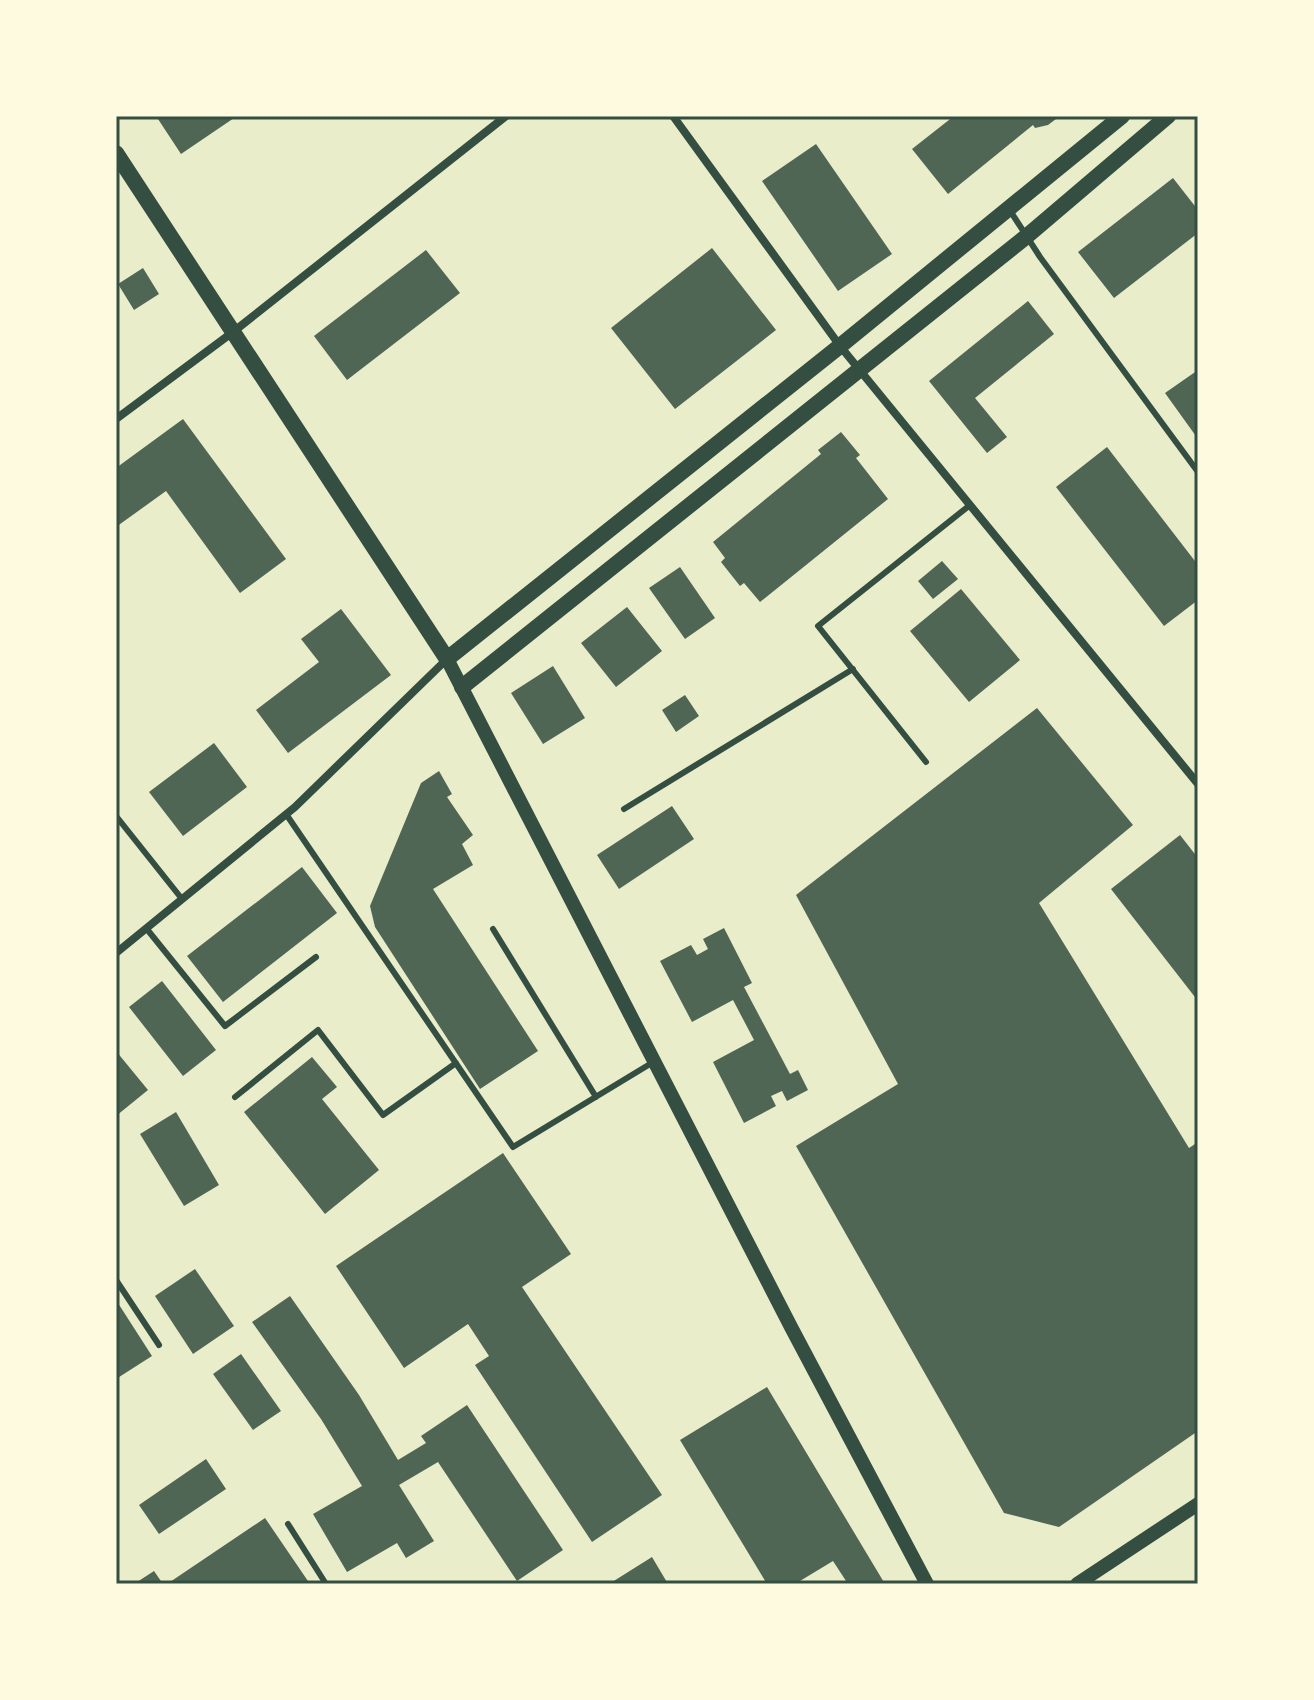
<svg xmlns="http://www.w3.org/2000/svg" width="1314" height="1700" viewBox="0 0 1314 1700" font-family="Overpass,sans-serif">
<style>
.building{fill:#4f6655}
.lines{fill:none;stroke-linecap:round;stroke-linejoin:round}
.service{stroke:#344e41;stroke-width:6}
.minor{stroke:#344e41;stroke-width:8}
.tertiary{stroke:#344e41;stroke-width:14}
.secondary{stroke:#344e41;stroke-width:16}
.neatline{fill:none;stroke:#344e41;stroke-width:3}
</style>
<rect width="100%" height="100%" fill="#e9edc9"/>
<!-- building -->
<path class="building" d="M 156,116 L 237,116 L 181,154 Z
M 954,116 L 1060,116 L 1048,125 L 1035,128 L 1033,125 L 948,194 L 912,149 Z
M 816,144 L 892,254 L 838,291 L 762,181 Z
M 1173,178 L 1198,210 L 1198,233 L 1114,298 L 1078,252 Z
M 712,248 L 776,330 L 675,409 L 611,328 Z
M 426,250 L 460,293 L 347,380 L 314,336 Z
M 143,268 L 159,294 L 134,310 L 118,284 Z
M 1028,301 L 1054,334 L 975,398 L 1007,437 L 987,453 L 929,381 Z
M 1198,370 L 1198,439 L 1165,393 Z
M 183,419 L 286,559 L 240,593 L 166,491 L 116,527 L 116,468 Z
M 841,432 L 860,455 L 856,458 L 888,499 L 760,602 L 744,583 L 740,586 L 721,562 L 725,558 L 713,542 L 821,454 L 818,450 Z
M 1107,447 L 1198,565 L 1198,600 L 1164,626 L 1056,487 Z
M 942,561 L 958,579 L 933,599 L 918,581 Z
M 680,567 L 715,618 L 685,639 L 649,588 Z
M 961,589 L 1020,660 L 969,702 L 910,631 Z
M 627,607 L 662,651 L 616,687 L 581,643 Z
M 341,609 L 391,675 L 288,753 L 256,710 L 319,662 L 301,639 Z
M 553,666 L 585,718 L 543,744 L 511,693 Z
M 685,695 L 699,716 L 676,732 L 662,710 Z
M 1037,708 L 1133,825 L 1039,903 L 1189,1148 L 1198,1142 L 1198,1431 L 1059,1527 L 1004,1513 L 796,1146 L 898,1084 L 796,895 Z
M 214,743 L 247,787 L 183,836 L 149,792 Z
M 439,771 L 452,794 L 447,797 L 473,835 L 462,844 L 473,865 L 433,889 L 538,1051 L 480,1089 L 375,927 L 370,906 L 421,783 Z
M 672,806 L 694,839 L 619,889 L 597,855 Z
M 1180,835 L 1198,858 L 1198,1001 L 1111,889 Z
M 302,867 L 337,913 L 223,1002 L 187,956 Z
M 724,928 L 752,983 L 744,987 L 790,1074 L 798,1070 L 808,1090 L 787,1101 L 782,1091 L 771,1096 L 776,1106 L 744,1123 L 713,1062 L 754,1040 L 733,1000 L 692,1022 L 660,961 L 691,945 L 697,955 L 708,949 L 703,939 Z
M 162,981 L 216,1050 L 183,1076 L 129,1007 Z
M 116,1051 L 148,1090 L 116,1116 Z
M 312,1057 L 337,1087 L 322,1099 L 379,1170 L 325,1214 L 244,1112 Z
M 176,1112 L 219,1185 L 184,1206 L 140,1134 Z
M 503,1153 L 571,1254 L 522,1287 L 662,1495 L 592,1542 L 475,1365 L 489,1356 L 468,1324 L 404,1368 L 336,1266 Z
M 195,1269 L 234,1326 L 193,1354 L 155,1296 Z
M 290,1296 L 359,1395 L 398,1460 L 426,1443 L 421,1436 L 467,1405 L 563,1550 L 517,1581 L 438,1462 L 399,1485 L 434,1541 L 406,1558 L 397,1543 L 347,1572 L 313,1514 L 362,1486 L 321,1419 L 252,1322 Z
M 116,1300 L 152,1356 L 116,1379 Z
M 241,1354 L 281,1411 L 253,1430 L 213,1374 Z
M 767,1387 L 861,1544 L 885,1584 L 848,1584 L 833,1561 L 795,1584 L 767,1584 L 680,1440 Z
M 206,1459 L 226,1489 L 159,1534 L 139,1505 Z
M 265,1518 L 310,1584 L 167,1584 Z
M 652,1557 L 668,1584 L 609,1584 Z
M 154,1571 L 163,1584 L 134,1584 Z"/>
<g class="lines">
<!-- service -->
<path class="service" d="M 1009,209 L 1040,257 L 1198,472
M 926,762 L 818,626 L 970,505
M 624,809 L 853,669
M 286,814 L 513,1147 L 655,1061
M 116,816 L 182,899
M 146,928 L 225,1026 L 316,957
M 493,929 L 596,1097
M 235,1097 L 318,1030 L 383,1115 L 456,1063
M 116,1280 L 159,1345
M 288,1524 L 326,1584"/>
<!-- minor -->
<path class="minor" d="M 673,116 L 840,346 L 1198,784
M 116,419 L 233,332 L 506,116
M 116,953 L 295,807 L 447,659"/>
<!-- tertiary -->
<path class="tertiary" d="M 447,659 L 791,1327 L 927,1584
M 1077,1584 L 1198,1504"/>
<!-- secondary -->
<path class="secondary" d="M 116,153 L 447,659 L 840,346 L 1122,116
M 462,687 L 1027,236 L 1168,116"/>
</g>
<!-- border -->
<rect width="1314" height="1700" fill="none" stroke="#fefae0" stroke-width="236"/>
<rect x="118" y="118" width="1078" height="1464" class="neatline"/>
</svg>
